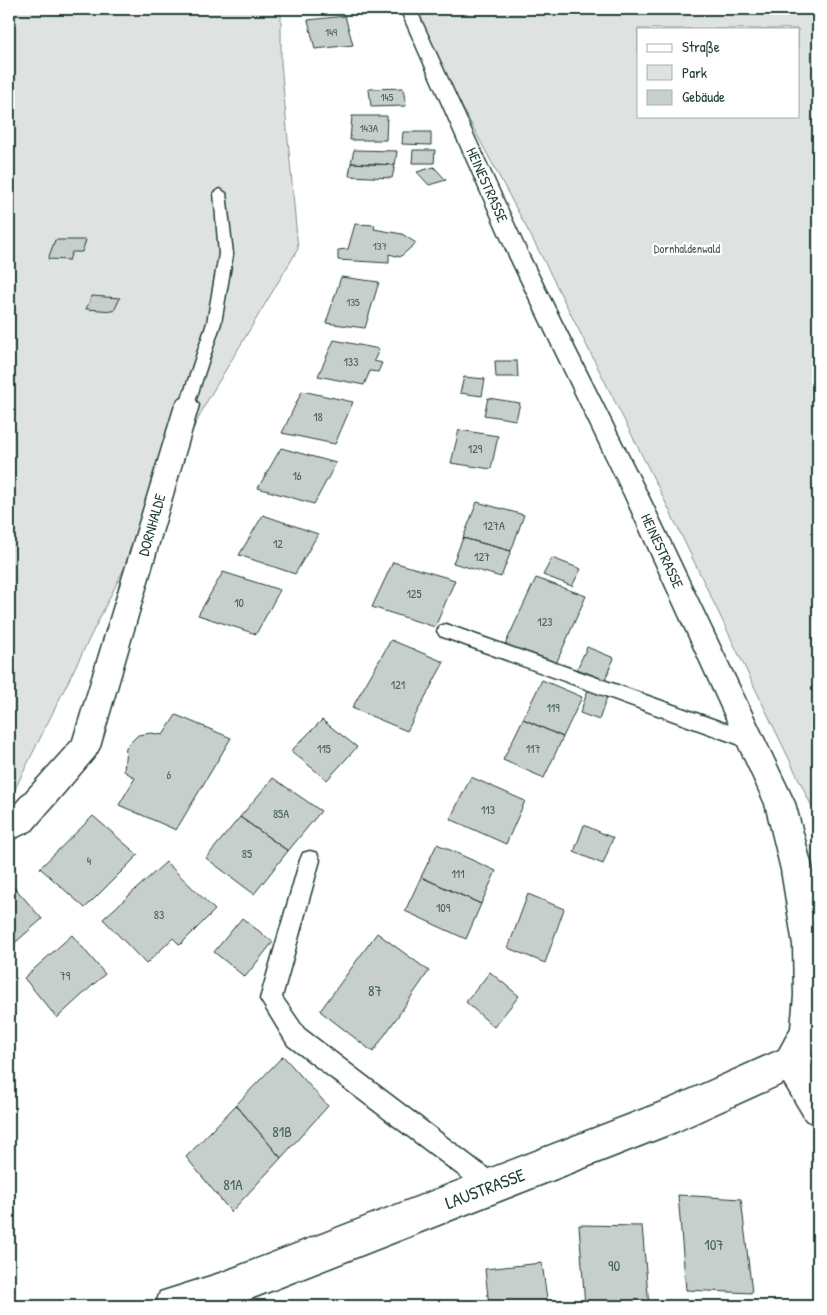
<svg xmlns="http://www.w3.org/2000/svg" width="827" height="1315" viewBox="0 0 827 1315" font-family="'Patrick Hand',sans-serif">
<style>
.green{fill:#dee3e2;stroke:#7e908b;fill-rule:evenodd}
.building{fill:#c7cfcc;stroke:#1f3d34}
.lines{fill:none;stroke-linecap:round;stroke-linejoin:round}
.lane-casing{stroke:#1f3d34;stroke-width:3}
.street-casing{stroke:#1f3d34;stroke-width:3}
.secondary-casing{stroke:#1f3d34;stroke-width:3}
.lane{fill:#fff;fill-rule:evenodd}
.street{fill:#fff;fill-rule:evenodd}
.secondary{fill:#fff;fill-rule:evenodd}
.labels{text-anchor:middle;stroke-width:4.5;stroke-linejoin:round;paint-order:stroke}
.far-number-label{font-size:11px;fill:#49625a}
.far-park-label{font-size:12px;fill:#455e57;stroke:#fff}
.number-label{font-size:12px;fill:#49625a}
.street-label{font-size:15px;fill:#1f3d34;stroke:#fff}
.near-number-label{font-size:15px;fill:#49625a}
.near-street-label{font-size:18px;fill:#1f3d34;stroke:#fff}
</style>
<rect width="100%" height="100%" fill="#fff"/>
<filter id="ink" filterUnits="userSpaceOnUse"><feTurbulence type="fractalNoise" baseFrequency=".02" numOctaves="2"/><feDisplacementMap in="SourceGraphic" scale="10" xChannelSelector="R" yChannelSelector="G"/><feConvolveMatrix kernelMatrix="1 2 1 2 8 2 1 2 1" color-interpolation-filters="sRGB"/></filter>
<g filter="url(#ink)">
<!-- green -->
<path class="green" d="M 9,9 L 281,9 L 281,63 L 298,249 L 207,401 L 10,799 Z
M 410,9 L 818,9 L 818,826 L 817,817 L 662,495 L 541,255 ZM 638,29 L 798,29 L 798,116 L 638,116 Z"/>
<!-- building -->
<path class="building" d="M 345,16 L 353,45 L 315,49 L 308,20 Z
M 403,88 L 406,106 L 371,107 L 369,89 Z
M 352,116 L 387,116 L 386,140 L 350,140 Z
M 403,132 L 431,132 L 431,145 L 402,144 Z
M 354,150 L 397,151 L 395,165 L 351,163 Z
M 413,150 L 435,150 L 434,163 L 412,163 Z
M 351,163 L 395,165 L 392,178 L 349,176 Z
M 434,167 L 446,180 L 429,185 L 417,172 Z
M 355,224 L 375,225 L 374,229 L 402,234 L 416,243 L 400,257 L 389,254 L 389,263 L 338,260 L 338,250 L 348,249 Z
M 55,240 L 86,240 L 82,252 L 72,252 L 69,260 L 48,259 Z
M 341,277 L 379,282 L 365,328 L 326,323 Z
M 92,296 L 120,298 L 114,311 L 86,309 Z
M 334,340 L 379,349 L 374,361 L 382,363 L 378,372 L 370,371 L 364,385 L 318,376 Z
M 495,361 L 517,361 L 518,377 L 496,377 Z
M 464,377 L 485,379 L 482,396 L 460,393 Z
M 302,391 L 353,402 L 335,444 L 282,433 Z
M 488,398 L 520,403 L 516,420 L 484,415 Z
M 459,430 L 498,436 L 491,469 L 451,463 Z
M 281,448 L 336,463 L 314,504 L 258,488 Z
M 477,502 L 524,515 L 511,551 L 463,538 Z
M 263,515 L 318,534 L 295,574 L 239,555 Z
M 463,538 L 511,551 L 501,577 L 453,563 Z
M 552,558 L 581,569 L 572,586 L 543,575 Z
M 393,562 L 455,580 L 435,627 L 372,607 Z
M 223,572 L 280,590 L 256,634 L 198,615 Z
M 536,578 L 586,596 L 554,668 L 503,649 Z
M 391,640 L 444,662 L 407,731 L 352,708 Z
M 587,647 L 614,658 L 605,680 L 577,669 Z
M 542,680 L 582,697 L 563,737 L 523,719 Z
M 589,687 L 608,694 L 599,720 L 580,713 Z
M 176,715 L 231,738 L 176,830 L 119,805 L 135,778 L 124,771 L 126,747 L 138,735 L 151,733 L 163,735 Z
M 523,719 L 563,737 L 544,778 L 503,760 Z
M 322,720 L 357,747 L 327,780 L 291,751 Z
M 471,777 L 525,801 L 506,844 L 450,819 Z
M 273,778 L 321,811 L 288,851 L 240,817 Z
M 93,816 L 138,855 L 85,908 L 40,868 Z
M 240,817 L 288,851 L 254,894 L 206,858 Z
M 584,825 L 613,838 L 603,864 L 574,852 Z
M 437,844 L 496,871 L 481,904 L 421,877 Z
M 166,862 L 215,910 L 180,945 L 173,938 L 146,964 L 103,919 Z
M 421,877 L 481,904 L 466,939 L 405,911 Z
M 9,881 L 42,919 L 9,948 Z
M 528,894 L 564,909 L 545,963 L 508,948 Z
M 242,918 L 273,942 L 245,977 L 214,952 Z
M 377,933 L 429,971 L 373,1052 L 320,1011 Z
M 72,935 L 105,974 L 57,1018 L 24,978 Z
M 490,972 L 519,996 L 494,1027 L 466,1002 Z
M 283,1056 L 328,1106 L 281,1158 L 236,1105 Z
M 236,1105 L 281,1158 L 231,1212 L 186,1157 Z
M 678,1195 L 741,1199 L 752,1293 L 686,1290 Z
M 579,1225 L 642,1226 L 649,1306 L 585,1306 Z
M 542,1263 L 548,1306 L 489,1306 L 485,1269 Z
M 449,1301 L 449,1306 L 379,1306 Z"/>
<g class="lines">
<!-- lane casing -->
<g class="lane-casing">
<path id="lane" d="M 220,189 L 226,193 L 233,254 L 221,323 L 194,405 L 192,409 L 187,410 L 182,409 L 180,405 L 207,323 L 219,254 L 214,193 Z
M 446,624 L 758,735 L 760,741 L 758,747 L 751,749 L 440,636 L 437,631 L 440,626 Z
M 310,851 L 317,853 L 320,860 L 282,997 L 304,1029 L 500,1178 L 504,1186 L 500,1194 L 492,1198 L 484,1194 L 288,1045 L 260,999 L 300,860 L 303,853 Z"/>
</g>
<!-- street casing -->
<g class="street-casing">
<path id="street" d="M 187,397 L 195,399 L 199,405 L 100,747 L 95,756 L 32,830 L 9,841 L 9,811 L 73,740 L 175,405 L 179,399 Z"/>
</g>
<!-- secondary casing -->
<g class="secondary-casing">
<path id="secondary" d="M 400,9 L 416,9 L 529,256 L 649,497 L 795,803 L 813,870 L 818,904 L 818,1044 L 810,1061 L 818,1075 L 818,1125 L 806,1120 L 784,1083 L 676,1132 L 233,1306 L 155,1306 L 160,1292 L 223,1272 L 669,1099 L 779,1050 L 791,1028 L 794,996 L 793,945 L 781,870 L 765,804 L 625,497 L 509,256 Z"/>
</g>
<!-- lane -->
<use href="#lane" class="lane"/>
<!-- street -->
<use href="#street" class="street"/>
<!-- secondary -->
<use href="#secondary" class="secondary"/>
</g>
</g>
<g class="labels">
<!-- far-number labels -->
<g class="far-number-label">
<text x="331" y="36">149</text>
<text x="387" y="101">145</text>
<text x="369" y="132">143A</text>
<text x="380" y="250">137</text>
<text x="353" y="306">135</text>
</g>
<!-- far-park labels -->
<g class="far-park-label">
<text x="687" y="253">Dornhaldenwald</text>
</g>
<!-- number labels -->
<g class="number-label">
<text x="351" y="366">133</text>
<text x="318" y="421">18</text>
<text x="475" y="453">129</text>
<text x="297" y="480">16</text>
<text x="494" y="530">127A</text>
<text x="278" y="548">12</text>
<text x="482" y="561">127</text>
<text x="414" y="598">125</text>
<text x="239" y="607">10</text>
<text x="545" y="626">123</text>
<text x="398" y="689">121</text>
<text x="553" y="712">119</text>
<text x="324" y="753">115</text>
<text x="533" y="753">117</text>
<text x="169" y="779">6</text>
<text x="488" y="814">113</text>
<text x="281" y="818">85A</text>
<text x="247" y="858">85</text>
<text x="89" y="865">4</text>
<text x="458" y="878">111</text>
<text x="443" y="912">109</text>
<text x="159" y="919">83</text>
<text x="65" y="980">79</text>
</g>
<!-- street labels -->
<g class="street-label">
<text transform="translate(487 185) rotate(66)" y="5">HEINESTRASSE</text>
<text transform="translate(152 525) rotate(-74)" y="5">DORNHALDE</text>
<text transform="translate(662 551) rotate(65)" y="5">HEINESTRASSE</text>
</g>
<!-- near-number labels -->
<g class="near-number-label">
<text x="375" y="996">87</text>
<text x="282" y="1137">81B</text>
<text x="233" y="1190">81A</text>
<text x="714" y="1250">107</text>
<text x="614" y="1271">90</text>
</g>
<!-- near-street labels -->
<g class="near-street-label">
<text transform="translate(485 1189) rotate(-21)" y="6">LAUSTRASSE</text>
</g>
</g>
<!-- margin -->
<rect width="827" height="1315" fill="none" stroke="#fff" stroke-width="30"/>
<rect x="15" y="15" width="797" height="1285" fill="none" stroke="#1f3d34" stroke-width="2" filter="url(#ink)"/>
<!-- legend -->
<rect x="637" y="28" width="162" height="90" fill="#ffffff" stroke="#a5b1ae"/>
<rect x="647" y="44" width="25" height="8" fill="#ffffff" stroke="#a5b1ae"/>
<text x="682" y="52" font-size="15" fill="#1f3d34">Straße</text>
<rect x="647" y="65" width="25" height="15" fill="#dee3e2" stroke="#a5b1ae"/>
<text x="682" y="78" font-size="15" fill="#1f3d34">Park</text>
<rect x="647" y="90" width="25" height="15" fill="#c7cfcc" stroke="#a5b1ae"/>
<text x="682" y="102" font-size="15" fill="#1f3d34">Gebäude</text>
</svg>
